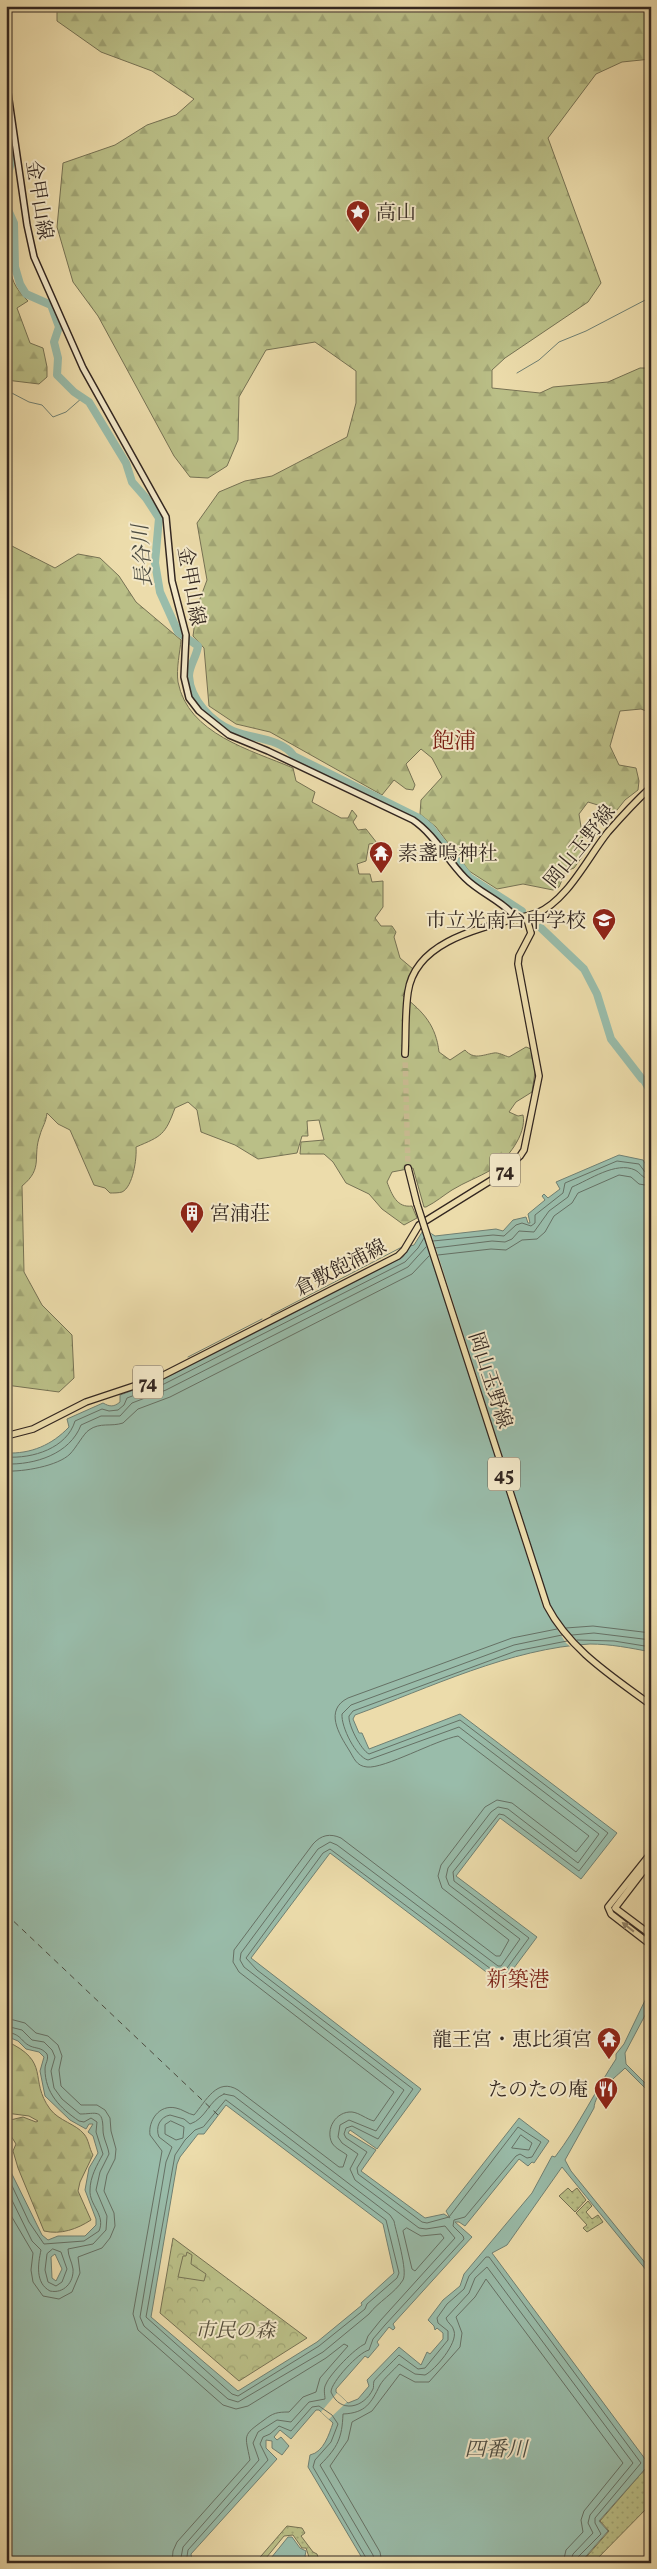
<svg xmlns="http://www.w3.org/2000/svg" width="657" height="2569" viewBox="0 0 657 2569" font-family="Vollkorn,'Noto Serif JP',serif">
<style>
.grass{fill:url(#grass-dots);stroke:#767254}
.forest{fill:url(#forest-firs);stroke:#767254}
.park{fill:url(#park-crowns);stroke:#767254}
.garden{fill:#babf87;stroke:#767254}
.water{fill:#99bcaa;stroke:#708073;fill-rule:evenodd}
.pier{fill:#ecdcab}
.lines{fill:none;stroke-linecap:round;stroke-linejoin:round}
.shore{stroke:#667165;stroke-width:1}
.stream{stroke:#708073;stroke-width:1}
.river{stroke:#99bcaa;stroke-width:8}
.ferry{stroke:#4c4c42;stroke-width:1;stroke-dasharray:6 5;stroke-linecap:butt}
.primary-tunnel{stroke:#c7b88f;stroke-width:5.5;stroke-dasharray:5.5 3;stroke-linecap:butt}
.secondary-casing{stroke:#322620;stroke-width:8}
.primary-casing{stroke:#322620;stroke-width:8}
.secondary{stroke:#f3e8c8;stroke-width:5}
.primary{stroke:#ecdcab;stroke-width:5.5}
.primary-bridge-casing{stroke:#322620;stroke-width:8;stroke-linecap:butt}
.primary-bridge{stroke:#ecdcab;stroke-width:5.5}
.oneway{fill:#8f8166}
.labels{text-anchor:middle;stroke-width:4;stroke-linejoin:round;paint-order:stroke}
.shield{fill:#f3e8c8;stroke:#6c6052;stroke-width:1}
.shield-label{font-size:19px;font-weight:bold;fill:#322620}
.street-label{font-size:20px;fill:#322620;stroke:#f3e8c8}
.poi-label{font-size:20px;fill:#322620;stroke:#f3e8c8;text-anchor:start}
.park-label{font-size:20px;font-style:italic;fill:#544c3a;stroke:#f3e8c8}
.water-label{font-size:21px;font-style:italic;fill:#4c4c42;stroke:#f3e8c8}
.neighbourhood-label{font-size:21px;fill:#7a1f14;stroke:#f3e8c8}
.quarter-label{font-size:22px;fill:#7a1f14;stroke:#f3e8c8}
</style>
<defs>
<pattern id="grass-dots" width="8" height="8" patternUnits="userSpaceOnUse" patternTransform="scale(1.25)"><rect width="8" height="8" fill="#babf87"/><path d="M2 2h.1M6 6h.1" fill="none" stroke="#a0a474" stroke-width="1.8" stroke-linecap="round"/></pattern>
<pattern id="forest-firs" width="22" height="20" patternUnits="userSpaceOnUse" patternTransform="scale(1.25)"><rect width="22" height="20" fill="#babf87"/><path d="M5 1l3.5 6h-7zM16 11l3.5 6h-7z" fill="#a0a474"/></pattern>
<pattern id="park-crowns" width="20" height="18" patternUnits="userSpaceOnUse" patternTransform="scale(1.25)"><rect width="20" height="18" fill="#babf87"/><path d="M2 6a3 3 0 1 1 6 0M12 15a3 3 0 1 1 6 0" fill="none" stroke="#a0a474"/></pattern>
</defs>
<rect width="100%" height="100%" fill="#ecdcab"/>
<filter id="stains"><feTurbulence type="fractalNoise" baseFrequency=".004" numOctaves="4"/><feColorMatrix values="0 0 0 0 .2 0 0 0 0 .09 0 0 0 0 .02 0 0 0 .5 -.17"/></filter>
<radialGradient id="worn" r=".72"><stop offset=".6" stop-color="#630" stop-opacity="0"/><stop offset="1" stop-color="#630" stop-opacity=".3"/></radialGradient>
<!-- grass -->
<path class="grass" d="M 568,2188 L 572,2192 L 577,2188 L 586,2200 L 575,2212 L 559,2196 Z
M 588,2201 L 592,2206 L 586,2212 L 592,2219 L 598,2215 L 603,2222 L 587,2232 L 583,2228 L 587,2225 L 576,2213 Z
M 645,2469 L 651,2477 L 651,2504 L 593,2563 L 581,2563 L 609,2531 L 600,2521 Z
M 287,2526 L 302,2528 L 305,2533 L 301,2536 L 313,2552 L 317,2554 L 320,2563 L 311,2563 L 306,2548 L 302,2548 L 293,2535 L 284,2536 L 262,2563 L 255,2563 Z"/>
<!-- forest -->
<path class="forest" d="M 57,6 L 651,6 L 651,59 L 622,62 L 596,74 L 548,138 L 601,283 L 588,302 L 505,358 L 492,370 L 492,388 L 540,393 L 553,387 L 608,382 L 640,368 L 651,368 L 651,713 L 641,709 L 620,711 L 610,746 L 619,765 L 636,768 L 639,781 L 638,790 L 625,800 L 613,815 L 609,815 L 601,806 L 588,802 L 579,814 L 585,853 L 574,868 L 566,871 L 559,887 L 553,890 L 523,884 L 497,889 L 469,871 L 436,827 L 420,814 L 421,800 L 442,777 L 432,758 L 421,749 L 406,764 L 415,785 L 413,790 L 406,789 L 394,780 L 382,795 L 270,732 L 236,724 L 209,706 L 204,648 L 193,636 L 197,607 L 207,580 L 197,523 L 219,492 L 245,481 L 272,476 L 347,437 L 356,403 L 356,371 L 315,342 L 266,350 L 239,397 L 238,440 L 227,466 L 208,478 L 190,477 L 174,456 L 98,316 L 73,282 L 57,227 L 63,163 L 115,145 L 147,125 L 176,115 L 194,99 L 152,71 L 101,52 L 57,21 Z
M 6,226 C 15,256 0,275 28,301 L 17,308 L 30,343 L 43,348 L 47,367 L 47,377 L 39,384 L 6,380 Z
M 6,543 L 55,568 L 78,554 L 100,558 L 119,576 L 136,602 L 181,640 C 180,652 176,669 178,682 C 188,734 251,750 293,768 L 296,781 L 315,792 L 312,802 L 341,818 L 348,818 L 352,810 L 357,816 L 353,822 L 358,830 L 366,829 L 377,843 L 369,844 L 366,861 L 357,864 L 359,874 L 370,874 L 372,882 L 383,881 L 383,907 L 375,918 L 381,926 L 392,926 L 396,932 L 394,937 L 400,958 L 413,969 L 403,996 C 424,1012 436,1026 439,1052 L 450,1060 L 465,1050 C 474,1060 482,1055 494,1053 C 498,1052 505,1056 509,1057 L 526,1047 L 531,1049 L 535,1072 L 532,1092 L 516,1102 L 509,1112 L 518,1116 L 523,1115 C 527,1134 507,1160 491,1170 C 479,1177 465,1182 452,1190 C 444,1195 436,1202 426,1207 L 424,1207 L 413,1168 L 392,1172 L 387,1182 C 392,1195 397,1208 412,1206 L 417,1218 L 404,1225 L 382,1209 L 369,1194 L 346,1183 L 333,1162 L 324,1154 L 300,1154 L 301,1142 L 324,1140 L 319,1120 L 307,1121 L 308,1136 L 302,1136 L 297,1153 L 258,1159 L 235,1145 L 201,1132 L 197,1110 L 188,1102 L 175,1108 C 165,1135 162,1136 136,1147 C 137,1158 133,1187 122,1192 C 119,1193 113,1193 110,1193 L 105,1188 L 94,1185 L 70,1130 L 58,1124 L 47,1113 C 46,1123 42,1127 40,1135 C 32,1157 44,1168 22,1186 L 24,1272 L 42,1305 L 72,1335 L 74,1378 L 59,1392 L 6,1385 Z
M 6,2041 C 52,2062 28,2079 50,2109 C 59,2121 76,2124 84,2134 C 89,2140 89,2148 93,2155 L 80,2182 L 78,2191 L 91,2220 C 77,2229 61,2235 44,2231 L 18,2168 L 13,2151 L 16,2144 L 11,2136 L 6,2137 L 6,2121 L 23,2117 L 36,2122 L 38,2121 L 29,2116 L 6,2113 Z"/>
<!-- park -->
<path class="park" d="M 173,2238 L 307,2338 L 239,2381 L 160,2313 Z"/>
<!-- garden -->
<path class="garden" d="M 187,2252 L 192,2255 L 191,2264 L 206,2274 L 204,2281 L 178,2277 L 183,2256 L 186,2256 Z"/>
<!-- water -->
<path class="water" d="M 619,1155 L 643,1160 L 648,1168 L 651,1167 L 651,1652 C 631,1648 610,1644 590,1644 C 511,1648 429,1688 355,1715 L 353,1719 L 359,1733 L 362,1733 L 369,1749 L 460,1714 L 617,1833 L 581,1879 L 500,1818 L 456,1876 L 537,1937 L 502,1984 L 330,1853 L 251,1958 L 421,2089 L 377,2149 L 350,2130 L 348,2133 L 376,2150 L 361,2171 L 425,2218 L 444,2214 L 450,2218 L 446,2211 L 519,2118 L 549,2141 L 534,2163 L 532,2162 L 528,2166 L 519,2159 L 465,2226 L 459,2222 L 455,2222 L 472,2237 L 393,2324 L 395,2328 L 393,2330 L 389,2327 L 377,2342 L 379,2345 L 368,2358 L 365,2356 L 336,2389 L 336,2392 L 348,2403 L 358,2399 L 369,2386 L 367,2380 L 399,2347 L 421,2365 L 427,2352 L 430,2354 L 443,2339 L 443,2333 L 437,2328 L 435,2330 L 434,2326 L 428,2320 L 443,2300 L 460,2286 L 464,2274 L 532,2193 L 552,2156 L 555,2157 C 578,2127 598,2086 616,2059 L 616,2054 L 624,2044 L 651,1988 L 651,2004 L 625,2053 L 626,2064 L 651,2089 L 651,2094 L 625,2068 L 623,2070 C 612,2080 595,2093 594,2108 L 565,2160 L 571,2171 L 651,2270 L 651,2276 L 562,2167 L 507,2245 L 492,2253 L 651,2467 L 651,2476 L 645,2469 L 599,2521 L 608,2531 L 580,2563 L 365,2563 L 308,2467 L 310,2455 C 324,2452 329,2434 333,2423 L 319,2410 L 316,2410 L 291,2439 L 280,2430 L 274,2437 L 277,2440 L 281,2437 L 289,2446 L 282,2455 L 272,2448 L 272,2441 L 266,2440 L 266,2448 L 277,2459 L 191,2554 L 192,2560 L 189,2563 L 6,2563 L 6,2162 L 42,2235 L 48,2240 L 58,2236 L 85,2236 L 96,2225 L 96,2219 L 85,2190 L 89,2168 L 98,2153 L 93,2136 L 88,2132 L 93,2124 L 89,2124 L 86,2129 L 70,2120 L 45,2096 L 40,2071 L 44,2057 L 39,2052 L 26,2049 L 18,2041 L 6,2036 L 6,1453 C 31,1454 52,1445 69,1427 L 67,1419 L 103,1403 C 110,1407 114,1407 120,1402 L 120,1395 L 161,1380 L 403,1257 L 410,1246 L 414,1245 L 424,1229 L 435,1236 L 496,1229 L 503,1231 L 513,1220 L 526,1217 L 528,1223 L 530,1223 L 528,1214 L 545,1200 L 542,1196 L 544,1194 L 548,1198 L 560,1189 L 556,1182 ZM 226,2105 L 383,2224 L 394,2273 L 361,2303 L 362,2305 L 317,2342 L 238,2391 L 151,2317 L 177,2164 L 180,2157 L 198,2134 L 204,2134 ZM 55,2254 L 62,2269 L 56,2281 L 52,2278 L 51,2257 Z
M 288,2537 L 292,2537 L 300,2548 L 306,2551 L 305,2556 L 309,2563 L 267,2563 Z"/>
<!-- pier -->
<path class="pier" d="M 422,1227 L 429,1227 L 550,1604 L 562,1624 L 583,1648 L 572,1648 L 566,1643 L 543,1607 Z
M 337,2393 L 347,2402 L 329,2419 L 321,2412 Z"/>
<g class="lines">
<!-- shore -->
<path class="shore" d="M 433,1241 L 493,1235 L 504,1236 L 516,1225 L 522,1223 L 531,1226 L 535,1223 L 535,1215 L 563,1193 L 565,1183 L 617,1161 L 639,1164 L 645,1172 L 651,1172
M 435,1248 L 492,1241 L 505,1242 L 512,1239 L 519,1231 L 534,1232 L 549,1211 L 568,1197 L 572,1187 C 589,1180 616,1161 635,1170 C 641,1173 642,1179 651,1179
M 438,1255 L 491,1249 L 506,1250 L 522,1240 L 537,1239 L 545,1232 L 554,1216 L 572,1203 L 578,1193 L 619,1175 L 631,1177 L 639,1184 L 651,1186
M 6,1457 C 33,1459 67,1448 75,1421 L 102,1409 L 109,1411 L 118,1410 L 124,1405 L 127,1398 L 164,1384 L 405,1262 L 418,1248 L 424,1238
M 6,1464 C 35,1465 70,1454 81,1425 L 101,1416 L 120,1416 L 132,1403 L 166,1390 L 408,1267 L 426,1247
M 6,1471 C 23,1472 58,1466 70,1454 C 76,1448 84,1433 89,1430 C 100,1422 111,1427 123,1423 L 138,1409 L 170,1397 L 412,1274 L 429,1256
M 566,1628 L 593,1626 L 651,1633
M 572,1635 L 594,1633 L 651,1640
M 577,1640 L 614,1641 L 651,1647
M 567,1641 L 516,1651 L 353,1711 L 349,1716 C 348,1725 361,1750 369,1754 L 460,1720 L 608,1833 L 579,1871 L 504,1815 L 499,1814 L 453,1872 L 454,1881 L 529,1938 L 502,1975 L 499,1975 L 330,1849 L 323,1853 L 246,1958 L 257,1970 L 413,2089 L 378,2139 L 352,2126 L 346,2128 L 344,2134 L 346,2138 L 367,2152 L 357,2168 L 358,2174 L 422,2222 L 427,2223 L 449,2217 L 518,2127 L 541,2142 L 532,2157 L 527,2158 L 520,2154 L 516,2156 L 465,2217 L 454,2220 L 453,2226 L 463,2236 L 464,2239 L 385,2325 L 373,2339 L 369,2350 C 359,2352 331,2382 331,2392 C 340,2414 364,2408 373,2389 C 374,2387 373,2384 374,2381 C 376,2378 395,2359 399,2355 L 418,2369 L 425,2368 L 448,2340 L 448,2331 L 438,2323 L 437,2318 L 447,2304 L 464,2289 L 469,2276 L 486,2257 L 489,2257 L 641,2463 L 595,2518 L 595,2523 L 601,2534 L 578,2557 L 577,2563
M 6,2018 L 25,2023 L 36,2033 L 48,2036 L 58,2045 L 62,2056 L 59,2070 L 61,2086 L 81,2105 L 97,2105 L 105,2110 L 110,2118 L 111,2131 L 116,2149 L 115,2159 L 107,2175 L 104,2191 L 114,2213 L 115,2226 L 110,2238 L 102,2248 L 78,2257 L 80,2273 L 72,2292 L 59,2299 L 43,2296 L 33,2282 L 31,2270 L 33,2253 L 6,2207
M 6,2026 L 22,2030 L 32,2040 L 44,2042 L 52,2050 L 55,2057 L 51,2071 L 54,2088 L 62,2099 L 80,2114 C 96,2114 103,2108 103,2130 C 103,2138 108,2146 109,2154 L 100,2172 L 96,2190 L 107,2216 L 106,2230 L 93,2244 L 68,2249 C 68,2256 72,2262 73,2269 C 74,2282 64,2294 50,2291 C 35,2283 38,2264 41,2250 L 32,2241 L 6,2188
M 6,2032 C 22,2034 20,2041 30,2046 C 37,2049 41,2047 47,2054 C 49,2060 45,2063 45,2069 C 45,2093 60,2108 79,2121 L 84,2122 L 91,2118 L 97,2122 L 96,2132 L 103,2154 C 97,2165 90,2177 90,2190 C 89,2205 106,2215 99,2231 L 84,2241 L 44,2244 L 29,2222 L 6,2173
M 224,2094 L 234,2096 L 390,2215 L 394,2221 C 396,2232 408,2271 403,2280 C 395,2293 378,2302 369,2314 L 323,2352 L 238,2402 L 228,2399 L 144,2326 L 140,2317 L 166,2162 L 172,2147 L 159,2137 C 155,2127 160,2117 170,2115 L 184,2119 L 190,2124 C 206,2119 209,2100 224,2094 Z
M 226,2100 L 386,2220 L 399,2273 L 397,2278 L 367,2304 L 365,2309 L 319,2346 L 238,2396 L 232,2394 L 146,2317 L 175,2155 L 185,2140 L 195,2130 L 203,2127 Z
M 171,2121 L 184,2127 L 183,2138 L 176,2140 L 165,2134 L 165,2125 Z
M 521,2135 L 532,2143 L 529,2150 L 512,2148 Z
M 407,2228 L 421,2236 L 441,2234 L 444,2238 L 415,2271 L 412,2269 L 403,2231 Z
M 53,2249 L 61,2252 L 67,2269 L 62,2282 L 56,2286 L 48,2282 L 45,2270 L 47,2254 Z
M 172,2563 L 173,2551 L 177,2542 L 250,2460 C 245,2434 242,2436 264,2420 C 273,2413 277,2412 289,2412 L 303,2397 L 316,2392 L 320,2378 L 348,2346 L 344,2344 L 326,2358 L 248,2406 L 236,2409 L 223,2405 L 138,2330 L 133,2314 L 162,2151 L 150,2135 C 148,2121 159,2104 176,2108 C 182,2109 188,2114 194,2115 C 206,2101 217,2077 238,2090 L 339,2167 L 343,2167 L 347,2155 C 342,2151 336,2149 332,2143 C 325,2129 336,2111 352,2112 C 360,2113 366,2119 374,2121 L 394,2092 L 239,1972 L 233,1962 L 234,1950 L 313,1844 C 321,1835 330,1833 341,1838 L 496,1956 L 500,1956 L 509,1940 L 442,1888 L 438,1876 L 441,1865 L 485,1807 L 497,1800 L 512,1803 L 576,1852 L 589,1836 L 458,1736 C 436,1740 384,1769 367,1767 C 356,1766 354,1758 349,1750 C 339,1734 324,1710 348,1698 L 512,1638 L 557,1629
M 180,2563 L 183,2547 L 259,2460 L 253,2443 L 258,2432 L 277,2420 L 291,2422 L 309,2402 L 325,2399 C 325,2395 323,2389 326,2384 C 330,2374 355,2348 365,2344 L 368,2336 L 380,2321 L 455,2238 L 445,2226 L 426,2229 L 419,2228 L 355,2180 L 350,2169 L 358,2154 L 342,2143 L 338,2137 L 340,2125 L 349,2120 L 376,2131 L 404,2090 L 244,1967 L 240,1960 L 241,1953 L 318,1849 L 330,1842 L 337,1845 L 498,1966 L 501,1966 L 520,1939 L 449,1885 L 446,1877 L 448,1868 L 491,1812 L 498,1807 L 508,1809 L 578,1863 L 599,1834 L 459,1727 L 368,1760 C 356,1757 341,1727 342,1714 L 351,1705 L 514,1645 L 562,1635
M 186,2563 L 188,2550 L 268,2460 L 260,2444 L 263,2437 L 270,2434 L 279,2426 L 291,2431 L 312,2407 L 319,2406 L 332,2415 L 338,2424 L 331,2442 L 315,2460 L 313,2467 L 369,2563
M 375,2563 L 373,2555 L 320,2465 C 338,2447 342,2438 343,2414 C 366,2413 371,2403 380,2385 C 384,2378 394,2370 399,2364 L 415,2374 L 425,2375 C 435,2370 458,2343 454,2331 C 453,2325 447,2323 446,2318 L 469,2293 L 475,2278 L 487,2267 L 633,2463 L 590,2515 L 588,2523 L 593,2533 L 573,2554 L 570,2563
M 382,2563 L 380,2552 L 330,2466 L 348,2440 L 352,2422 L 372,2411 L 400,2374 L 415,2382 L 429,2382 L 460,2347 L 462,2333 L 456,2317 L 475,2297 L 486,2279 L 623,2463 L 584,2511 L 581,2520 L 583,2532 L 566,2550 L 563,2563"/>
<!-- stream -->
<path class="stream" d="M 517,373 L 539,360 L 559,342 L 586,331 L 651,297
M 6,390 L 29,402 L 42,405 L 53,417 L 66,412 L 82,398
M 271,1315 L 402,1247
M 188,1357 L 262,1319"/>
<!-- river -->
<path class="river" d="M 6,119 L 13,155 L 6,181
M 6,187 L 6,199
M 6,205 L 14,223 L 15,267 L 20,284 L 26,294 L 51,305 L 59,327 L 54,342 L 58,358 L 57,375 L 74,392 L 89,402 L 126,463 L 132,482 L 146,498 L 159,518 L 155,563 L 160,592 L 178,632 L 198,646 C 197,656 189,666 189,676 C 190,700 212,722 233,731 C 252,739 281,738 294,756 L 419,818 L 430,827 L 469,877 L 522,911
M 541,928 L 584,969 L 597,994 L 611,1039 L 642,1079
M 645,1082 L 651,1092"/>
<!-- ferry -->
<path class="ferry" d="M 6,1914 L 218,2115"/>
<!-- primary-tunnel -->
<path class="primary-tunnel" d="M 405,1054 L 408,1168"/>
<!-- secondary casing -->
<g class="secondary-casing">
<path id="secondary" d="M 6,79 L 27,225 L 34,257 L 83,368 L 166,517 L 172,581 L 186,635 L 184,677 L 189,698 L 199,711 L 229,735 L 268,751 L 413,820 C 435,835 447,860 465,878 C 481,894 503,901 517,919"/>
</g>
<!-- primary casing -->
<g class="primary-casing">
<path id="primary" d="M 405,1054 C 406,1033 405,1012 408,992 C 416,936 493,926 537,913 C 567,901 588,857 608,832 C 622,816 636,801 651,787
M 408,1168 L 417,1204
M 6,1436 L 33,1429 L 86,1402 L 158,1378 L 398,1256 L 404,1250 L 419,1225 L 498,1176 L 520,1156 L 524,1150 L 539,1076 L 518,964 L 519,956 L 531,933 L 526,916
M 651,1853 L 608,1907 L 611,1914 L 651,1945
M 651,1861 L 615,1908 L 651,1935"/>
</g>
<!-- secondary -->
<use href="#secondary" class="secondary"/>
<!-- primary -->
<use href="#primary" class="primary"/>
<!-- primary-bridge casing -->
<g class="primary-bridge-casing">
<path id="primary-bridge" d="M 417,1204 L 547,1606 C 570,1650 612,1676 651,1705"/>
</g>
<!-- primary-bridge -->
<use href="#primary-bridge" class="primary-bridge"/>
</g>
<!-- one-way arrows -->
<defs><path id="oneway-solid" d="M-6-.8H1V-3.2L6.5 0L1 3.2V.8H-6Z" transform="scale(1.25)"/></defs>
<use class="oneway" href="#oneway-solid" transform="translate(628 1927) rotate(-142)"/>
<!-- icons -->
<defs>
<g id="sight-pin" transform="scale(1.25)"><path d="M0 17L-7.5 6A9.5 9.5 0 1 1 7.5 6Z" fill="#8f2418" stroke="#f3e8c8"/><path d="M0-6L1.8-2.2L6-1.7L2.9 1.2L3.7 5.4L0 3.3L-3.7 5.4L-2.9 1.2L-6-1.7L-1.8-2.2Z" fill="#fff"/></g>
<g id="temple-pin" transform="scale(1.25)"><path d="M0 17L-7.5 6A9.5 9.5 0 1 1 7.5 6Z" fill="#8f2418" stroke="#f3e8c8"/><path d="M0-6L5-2H3V0L6.5 2.5H4V6H1.5V3h-3V6H-4V2.5H-6.5L-3 0V-2H-5Z" fill="#fff"/></g>
<g id="school-pin" transform="scale(1.25)"><path d="M0 17L-7.5 6A9.5 9.5 0 1 1 7.5 6Z" fill="#8f2418" stroke="#f3e8c8"/><path d="M0-5L7-2L0 1L-7-2ZM-4 1L0 2.5L4 1V4Q0 6-4 4Z" fill="#fff"/></g>
<g id="building-pin" transform="scale(1.25)"><path d="M0 17L-7.5 6A9.5 9.5 0 1 1 7.5 6Z" fill="#8f2418" stroke="#f3e8c8"/><path d="M-4-6H4V6H1V3H-1V6H-4ZM-2.5-4.3h1.7v1.8h-1.7ZM.8-4.3h1.7v1.8H.8ZM-2.5-1h1.7V.8h-1.7ZM.8-1h1.7V.8H.8Z" fill="#fff"/></g>
<g id="restaurant-pin" transform="scale(1.25)"><path d="M0 17L-7.5 6A9.5 9.5 0 1 1 7.5 6Z" fill="#8f2418" stroke="#f3e8c8"/><path d="M-5-6h1v4h1v-4h1v4h1v-4h1v5L-1.5 .5V6h-2V.5L-5-1ZM5-6V6H3V1.5H1.5Q1.5-4 5-6Z" fill="#fff"/></g>
</defs>
<g fill-rule="evenodd">
<use href="#sight-pin" x="358" y="212"/>
<use href="#temple-pin" x="381" y="853"/>
<use href="#school-pin" x="604" y="920"/>
<use href="#building-pin" x="192" y="1213"/>
<use href="#temple-pin" x="609" y="2039"/>
<use href="#restaurant-pin" x="606" y="2089"/>
</g>
<g class="labels">
<!-- shield labels -->
<g class="shield">
<rect x="490" y="1153.5" width="30" height="33" rx="4"/>
<rect x="133" y="1365.5" width="30" height="33" rx="4"/>
<rect x="488" y="1457.5" width="32" height="33" rx="4"/>
</g>
<g class="shield-label">
<text x="505" y="1177">74</text>
<text x="148" y="1389">74</text>
<text x="504" y="1481">45</text>
</g>
<!-- street labels -->
<g class="street-label">
<text transform="translate(40 200) rotate(81)" y="7">金甲山線</text>
<text transform="translate(192 586) rotate(80)" y="7">金甲山線</text>
<text transform="translate(579 846) rotate(-51)" y="7">岡山玉野線</text>
<text transform="translate(340 1267) rotate(-27)" y="7">倉敷飽浦線</text>
<text transform="translate(491 1380) rotate(72)" y="7">岡山玉野線</text>
</g>
<!-- poi labels -->
<g class="poi-label">
<text x="376" y="219">高山</text>
<text x="398" y="860">素盞嗚神社</text>
<text x="586" y="927" text-anchor="end">市立光南台中学校</text>
<text x="210" y="1220">宮浦荘</text>
<text x="592" y="2046" text-anchor="end">龍王宮・恵比須宮</text>
<text x="588" y="2096" text-anchor="end">たのたの庵</text>
</g>
<!-- park labels -->
<g class="park-label">
<text x="235" y="2337">市民の森</text>
</g>
<!-- water labels -->
<g class="water-label">
<text transform="translate(142 556) rotate(-94)" y="7">長谷川</text>
<text x="496" y="2456">四番川</text>
</g>
<!-- neighbourhood labels -->
<g class="neighbourhood-label">
<text x="518" y="1986">新築港</text>
</g>
<!-- quarter labels -->
<g class="quarter-label">
<text x="454" y="748">飽浦</text>
</g>
</g>
<!-- margin -->
<rect width="657" height="2569" fill="none" stroke="#ecdcab" stroke-width="25"/>
<rect x="8" y="8" width="642" height="2554" fill="none" stroke="#322620" stroke-width="2.5"/>
<rect x="12" y="12" width="632" height="2544" fill="none" stroke="#322620"/>
<rect width="100%" height="100%" filter="url(#stains)"/>
<rect width="100%" height="100%" fill="url(#worn)"/>
</svg>
